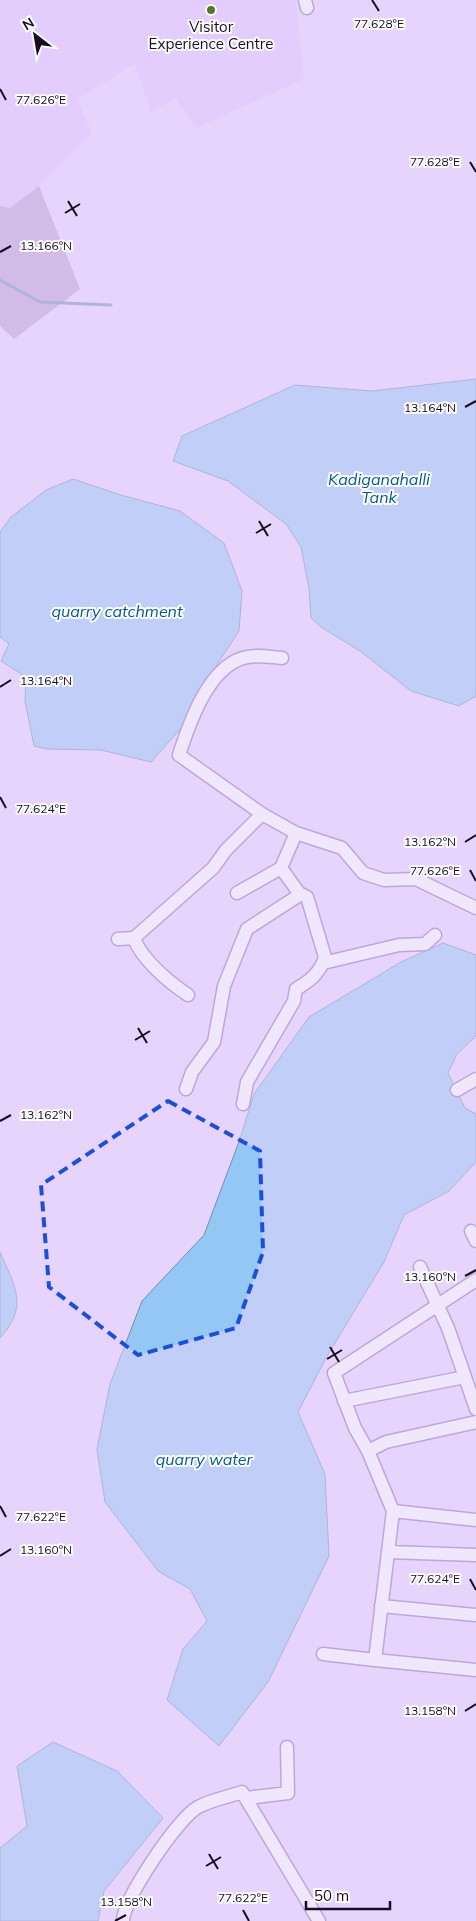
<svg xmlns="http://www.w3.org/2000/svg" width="476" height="1921" viewBox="0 0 476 1921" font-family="Mulish,sans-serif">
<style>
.built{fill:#e0c6ff}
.green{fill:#b5a1cd}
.water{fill:#95c7f4;stroke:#708fb5}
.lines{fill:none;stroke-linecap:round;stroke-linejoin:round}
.stream{stroke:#708fb5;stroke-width:3}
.minor-casing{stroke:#8e71ac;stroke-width:15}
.minor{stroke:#fff;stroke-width:12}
.marked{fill:none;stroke:#1d4ed8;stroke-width:4;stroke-dasharray:10 6;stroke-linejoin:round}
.ticks{fill:none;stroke:#180c23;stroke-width:2}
.poi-dot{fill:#5a7427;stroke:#fefefe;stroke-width:2}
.labels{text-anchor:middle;stroke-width:4;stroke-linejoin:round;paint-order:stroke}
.poi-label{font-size:15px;fill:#180c23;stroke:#fefefe}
.water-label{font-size:16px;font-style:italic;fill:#02588e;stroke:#fefefe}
.ticks-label{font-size:12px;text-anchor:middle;fill:#180c23;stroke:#fefefe;stroke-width:4;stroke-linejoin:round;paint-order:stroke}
</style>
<rect width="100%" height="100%" fill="#e6d4fc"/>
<!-- built -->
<path class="built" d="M 0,0 L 296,0 L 304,79 L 196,128 L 175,98 L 151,112 L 135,63 L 77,100 L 92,133 L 39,186 L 10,208 L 0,206 Z"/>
<!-- green -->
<path class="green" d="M 39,186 L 80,289 L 14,339 L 0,326 L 0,206 L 10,208 Z"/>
<!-- water -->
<path class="water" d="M 476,379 L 476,696 L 459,706 L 411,691 L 360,651 L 321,627 L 311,618 L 309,588 L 301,547 L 286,524 L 228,481 L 173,461 L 182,436 L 295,385 L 372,391 Z
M 73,479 L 121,495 L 180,511 L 224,543 L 242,591 L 239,631 L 209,677 L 183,726 L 151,762 L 101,750 L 46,749 L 34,746 L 25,701 L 26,677 L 1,661 L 9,644 L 0,637 L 0,532 L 11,517 L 46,490 Z
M 443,943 L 476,955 L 476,1036 L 457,1054 L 448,1073 L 465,1108 L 476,1114 L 476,1162 L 449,1191 L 404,1215 L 384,1262 L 326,1358 L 298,1412 L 325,1474 L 329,1556 L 268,1682 L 219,1746 L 167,1700 L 183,1649 L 207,1621 L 190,1589 L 158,1571 L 105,1502 L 97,1449 L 110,1384 L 142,1301 L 204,1235 L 240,1139 L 254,1094 L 309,1017 L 401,962 Z
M 0,1252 C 15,1287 29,1306 0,1338 Z
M 53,1742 L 117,1771 L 163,1818 L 104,1891 L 98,1921 L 0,1921 L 0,1848 L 27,1826 L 17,1766 Z"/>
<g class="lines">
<!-- stream -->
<path class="stream" d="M 0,280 L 40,302 L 111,305"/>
<!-- minor casing -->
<g class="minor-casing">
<path id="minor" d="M 305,0 L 307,8
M 282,658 C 269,657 256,654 243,658 C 208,668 189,724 179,755 L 262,814 L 296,833 L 342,848 L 363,873 L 384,880 L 416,879 L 476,908
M 237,893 L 281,868
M 134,938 C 141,959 170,983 188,995
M 118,939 L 134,938 L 213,868 L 226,850 L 262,814
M 323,963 L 399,945 L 425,944 L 435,935
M 186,1089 L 192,1072 L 214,1042 L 224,986 L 247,929 L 301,894
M 457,1090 L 476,1079
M 243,1104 L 247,1082 L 294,1001 L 296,989 C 310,981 320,973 325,957 L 307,897 L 299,893 L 281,868 L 296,833
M 471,1231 L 476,1241
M 420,1267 L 448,1328 L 465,1377
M 344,1401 L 465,1377 L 476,1409
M 476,1422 L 386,1442 L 368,1451 L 393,1511 L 375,1660 L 476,1670
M 368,1451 L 355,1428 L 334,1373 L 476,1280
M 393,1511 L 476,1520
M 388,1552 L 476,1555
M 381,1606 L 476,1615
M 323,1654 L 375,1660
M 247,1798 L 288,1793 L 287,1747
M 123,1921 C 123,1899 179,1817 198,1807 C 211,1800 228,1797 242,1792 L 319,1921"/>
</g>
<!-- minor -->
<use href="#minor" class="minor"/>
</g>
<!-- marked area -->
<path d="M0 0H476V1921H0ZM 168,1101 L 260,1151 L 263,1252 L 236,1328 L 138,1355 L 49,1287 L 41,1185 Z" fill="#e6d4fc" fill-opacity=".55" fill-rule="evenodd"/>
<path class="marked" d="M 168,1101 L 260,1151 L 263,1252 L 236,1328 L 138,1355 L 49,1287 L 41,1185 Z"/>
<!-- ticks -->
<path class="ticks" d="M 372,0 L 379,11M 0,89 L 6,100M 470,162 L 476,172M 68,201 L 77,216M 65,213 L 80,204M 0,252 L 11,246M 465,407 L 476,401M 259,521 L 268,536M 256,533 L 271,524M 0,687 L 11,680M 0,797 L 6,808M 465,842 L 476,835M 470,870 L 476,881M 138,1028 L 147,1043M 135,1040 L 150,1031M 0,1121 L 11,1115M 465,1276 L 476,1270M 330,1347 L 339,1362M 327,1359 L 342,1350M 0,1506 L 6,1517M 0,1556 L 11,1549M 470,1579 L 476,1590M 465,1711 L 476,1704M 209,1854 L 218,1869M 206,1866 L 221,1857M 243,1910 L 249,1921M 115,1921 L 126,1915"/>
<!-- markers -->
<circle class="poi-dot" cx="211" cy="10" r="5"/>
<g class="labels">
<!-- poi labels -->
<g class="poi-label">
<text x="211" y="32">Visitor<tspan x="211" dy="17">Experience Centre</tspan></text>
</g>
<!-- water labels -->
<g class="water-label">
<text x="379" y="485">Kadiganahalli<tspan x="379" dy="18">Tank</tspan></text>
<text x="117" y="617">quarry catchment</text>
<text x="204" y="1465">quarry water</text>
</g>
</g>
<g class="ticks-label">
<text x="379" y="28">77.628°E</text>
<text x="41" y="104">77.626°E</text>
<text x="435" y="166">77.628°E</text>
<text x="46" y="250">13.166°N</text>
<text x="430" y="412">13.164°N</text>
<text x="46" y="685">13.164°N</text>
<text x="41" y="813">77.624°E</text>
<text x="430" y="846">13.162°N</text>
<text x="435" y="875">77.626°E</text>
<text x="46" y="1119">13.162°N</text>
<text x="430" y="1281">13.160°N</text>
<text x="41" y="1521">77.622°E</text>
<text x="46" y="1554">13.160°N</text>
<text x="435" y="1583">77.624°E</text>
<text x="430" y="1715">13.158°N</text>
<text x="243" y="1902">77.622°E</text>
<text x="126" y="1906">13.158°N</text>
</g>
<!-- north arrow -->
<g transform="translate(35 35) rotate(329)" stroke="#fefefe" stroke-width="4" paint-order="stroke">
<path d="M0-4L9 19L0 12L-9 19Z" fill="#180c23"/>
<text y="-8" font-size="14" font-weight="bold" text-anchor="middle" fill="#180c23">N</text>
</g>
<!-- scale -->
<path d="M306 1901v8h84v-8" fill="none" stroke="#180c23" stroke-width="2.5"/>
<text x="314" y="1901" font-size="15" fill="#180c23" stroke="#fefefe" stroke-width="4" paint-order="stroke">50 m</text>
</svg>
